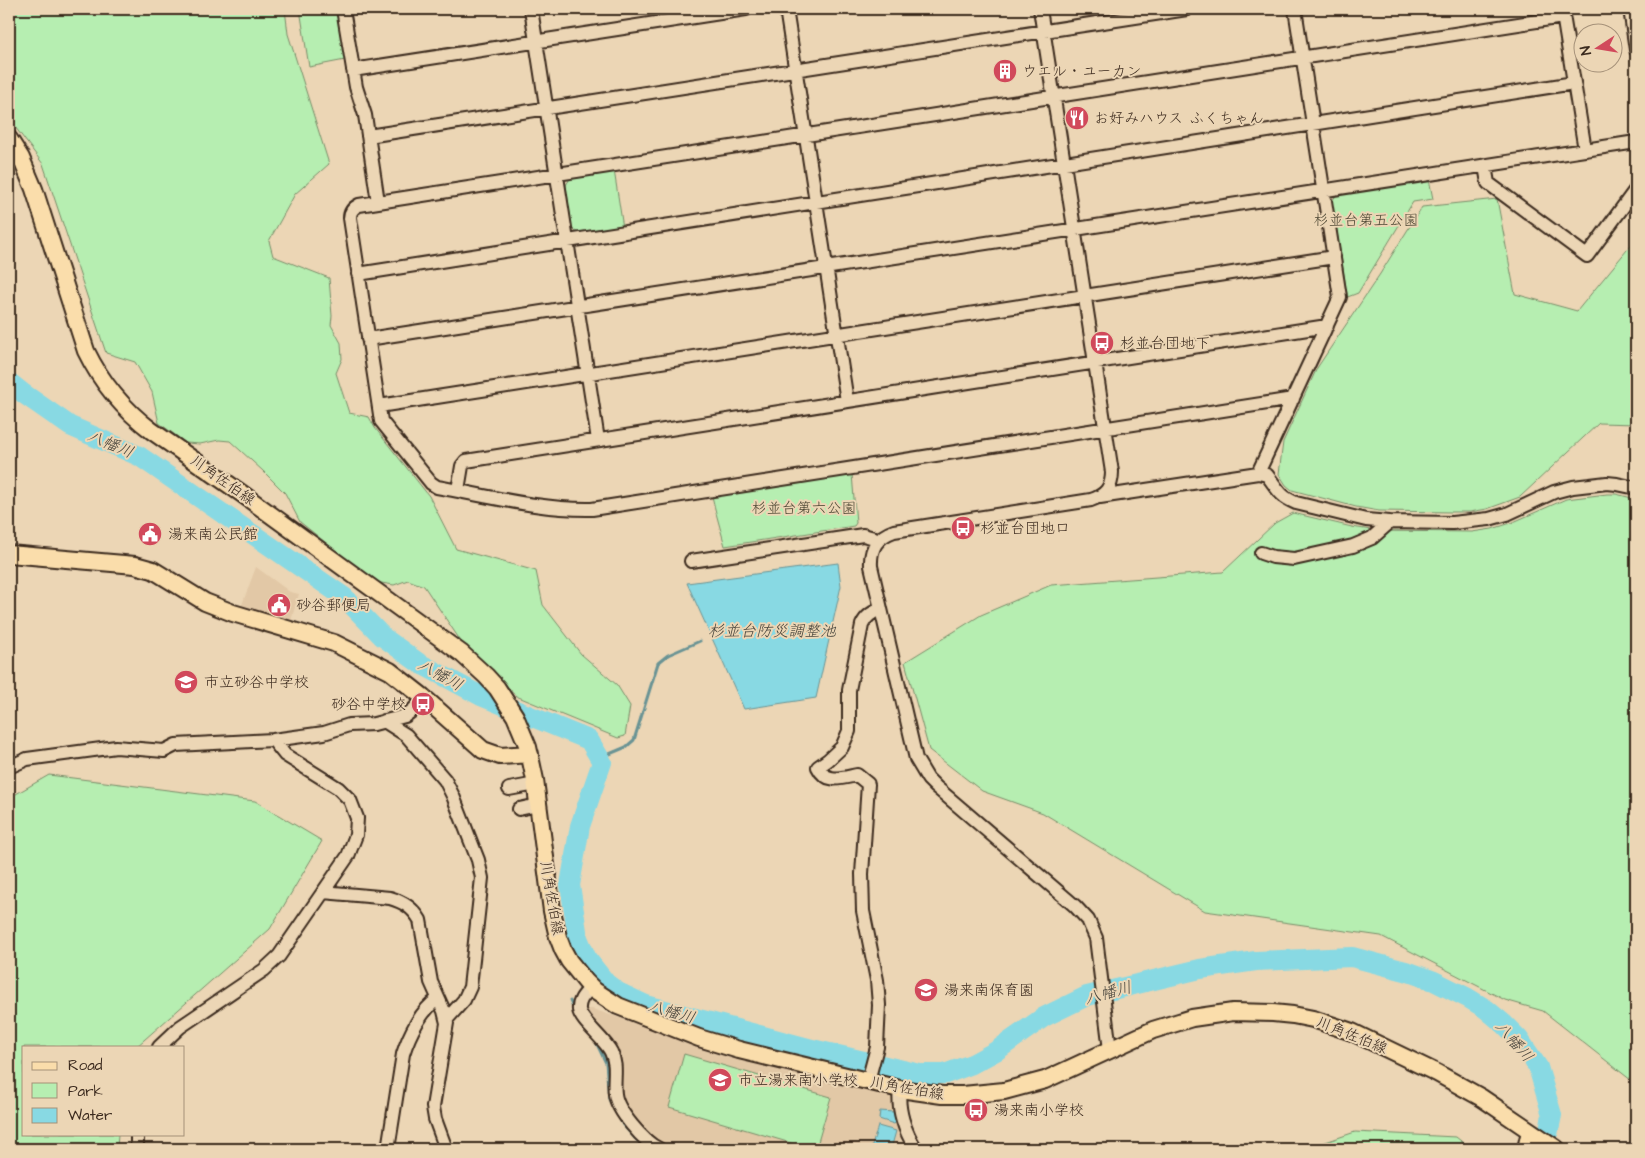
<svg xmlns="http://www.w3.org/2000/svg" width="1645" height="1158" viewBox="0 0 1645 1158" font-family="'Architects Daughter','Klee One',sans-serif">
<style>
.built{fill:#e2c8a6}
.green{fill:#b6eeb1;stroke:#788c68}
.water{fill:#88d9e3;stroke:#699394}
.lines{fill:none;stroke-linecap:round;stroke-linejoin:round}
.stream{stroke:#699394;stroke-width:3}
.river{stroke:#88d9e3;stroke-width:20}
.minor-casing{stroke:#3b2a1e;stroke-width:16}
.major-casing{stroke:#3b2a1e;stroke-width:20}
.minor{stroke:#ecd6b5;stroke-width:12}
.major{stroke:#faddab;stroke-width:16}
.labels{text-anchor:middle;stroke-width:4;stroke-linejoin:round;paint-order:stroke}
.poi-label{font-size:15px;fill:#3b2a1e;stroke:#ecd6b5;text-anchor:start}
.park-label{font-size:15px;fill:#4d4734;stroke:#ecd6b5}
.street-label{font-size:15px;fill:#3b2a1e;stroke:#ecd6b5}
.water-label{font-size:16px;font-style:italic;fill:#47443c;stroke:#ecd6b5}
</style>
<rect width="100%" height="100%" fill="#ecd6b5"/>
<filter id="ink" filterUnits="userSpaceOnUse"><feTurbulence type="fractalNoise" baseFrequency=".02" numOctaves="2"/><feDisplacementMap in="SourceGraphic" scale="10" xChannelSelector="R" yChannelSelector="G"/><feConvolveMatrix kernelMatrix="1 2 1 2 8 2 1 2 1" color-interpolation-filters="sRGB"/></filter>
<g filter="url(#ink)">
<!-- built -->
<path class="built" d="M 256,567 L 290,592 L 299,594 L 290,624 L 240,610 Z
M 588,1009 L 592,1009 L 626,1020 L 727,1057 L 894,1097 L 903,1132 L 897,1149 L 667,1149 L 654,1143 L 621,1103 L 619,1072 L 587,1015 L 586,1012 Z"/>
<!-- green -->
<path class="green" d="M 9,9 L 285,9 L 288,34 L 329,164 L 295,194 L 269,241 L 273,256 L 329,278 L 332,316 L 331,325 L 341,343 L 342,359 L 336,373 L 349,413 L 369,417 L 375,428 L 429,496 L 456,549 L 536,571 L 543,605 L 581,654 L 617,685 L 630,706 L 625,736 L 618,738 L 516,696 L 492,669 L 462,643 L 424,586 L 408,580 L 394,585 L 375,582 L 300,522 L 285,493 L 263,471 L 230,441 L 219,440 L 200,444 L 186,443 L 159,423 L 152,392 L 135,362 L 106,353 L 43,164 L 9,119 Z
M 300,9 L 336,9 L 345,60 L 309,67 Z
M 614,170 L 623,228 L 580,234 L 572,229 L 566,185 L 571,177 Z
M 1429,179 L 1433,199 L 1413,202 L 1358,293 L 1345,298 L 1347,294 L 1332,201 L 1338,193 Z
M 1497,199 L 1515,294 L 1577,311 L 1636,239 L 1636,424 L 1599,423 L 1520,497 L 1487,509 L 1470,512 L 1452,512 L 1379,511 L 1356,507 L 1292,490 L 1286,485 L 1279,474 L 1283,442 L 1317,368 L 1380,274 L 1422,207 Z
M 852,474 L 856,523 L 854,526 L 725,546 L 716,513 L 712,496 Z
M 1607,494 L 1616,494 L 1636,499 L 1636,1084 L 1543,1011 L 1505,1000 L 1381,936 L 1205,911 L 1043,813 L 982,791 L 929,750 L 905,662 L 981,615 L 1051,585 L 1223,572 L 1275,523 L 1293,513 L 1352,527 L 1377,531 L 1472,532 L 1492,529 L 1511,523 L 1566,499 Z
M 49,775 L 255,801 L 322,841 L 270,929 L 136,1047 L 24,1047 L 24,1134 L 118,1134 L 117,1149 L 9,1149 L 9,798 Z
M 684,1054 L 831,1097 L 816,1149 L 811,1149 L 669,1107 Z
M 1355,1132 L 1456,1137 L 1471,1149 L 1305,1149 Z"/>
<!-- water -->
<path class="water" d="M 838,563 L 841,586 L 816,698 L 744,709 L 687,583 Z
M 880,1111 L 894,1112 L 898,1121 L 894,1124 L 879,1119 Z
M 878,1126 L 896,1131 L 891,1149 L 871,1149 Z"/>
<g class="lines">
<!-- stream -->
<path class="stream" d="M 600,758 L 626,747 L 634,740 L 658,663 L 668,655 L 700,641
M 570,1001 L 574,1010
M 596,1042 L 606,1063 L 609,1099 L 612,1105
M 620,1119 L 623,1125 L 645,1149"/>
<!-- river -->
<path class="river" d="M 9,382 L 24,394 L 70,426 L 139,456 L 344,597 L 383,637 L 419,663 L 481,696 L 589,740 L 602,762 L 580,826 L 570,885 L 578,938 L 587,959 L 606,983 L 618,992 L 646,1005 L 808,1048 L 920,1074 L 945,1074 L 972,1064 L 996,1051 L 1044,1017 L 1087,996 L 1200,969 L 1256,961 L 1352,957 L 1409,972 L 1434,981 L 1468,998 L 1486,1009 L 1504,1024 L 1519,1039 L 1538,1067 L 1552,1115 L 1545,1149"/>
<!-- minor casing -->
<g class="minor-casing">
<path id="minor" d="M 343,9 L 356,87 L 365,115 L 378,202
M 531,9 L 598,440
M 786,9 L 847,401
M 1040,9 L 1112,472 C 1112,487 1106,495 1091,500 L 894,531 C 877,537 870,548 871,566 L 916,759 L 928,779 L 936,787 L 1075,906 L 1088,920 L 1096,938 L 1110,1050
M 1562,9 L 1585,150
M 1630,9 L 1636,50
M 353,70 L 746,9
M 368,136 L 1187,9
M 1485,166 L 1488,183 L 1587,256 L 1636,189
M 358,274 L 1574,83
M 368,339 L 1636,142
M 1293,399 L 592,509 C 540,510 488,496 437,487 L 431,483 L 381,421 L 350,218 C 350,211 353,208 359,205 L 1563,17
M 379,406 L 1334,257
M 1258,473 L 1267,475 C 1278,489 1279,496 1296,503 L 1366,520 L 1390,522 L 1452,523 L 1489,519 L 1507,514 L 1554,492 L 1573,487 L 1607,483 L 1617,484 L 1636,488
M 458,490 L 462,466 L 466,461 L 1327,326
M 1100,497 L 1258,473 L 1340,297 L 1295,9
M 1261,553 L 1273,557 L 1294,559 L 1353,546 L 1372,538 L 1390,522
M 691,561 L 863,535 L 878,539
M 384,721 L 406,735 L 445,780 L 453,796 L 478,860 L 482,878 L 481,887 L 470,987 L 464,1000 L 447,1019
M 9,767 L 27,759 L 116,747 L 164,751 L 176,745 L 273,740 L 324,733 L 349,725 L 374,724 L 405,716 L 413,710 L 424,698
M 509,789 L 536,784
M 519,809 L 538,805
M 323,892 L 390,898 C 404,902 413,908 420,920 L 431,982 L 444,1011 L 447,1023 L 433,1107 L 435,1119 L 446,1149
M 591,987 C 585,994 578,1000 579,1010 C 581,1022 605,1039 611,1052 C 618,1066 613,1079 615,1094 C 617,1111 644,1142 659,1149
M 159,1047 L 180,1027 L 264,970 L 279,956 L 348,856 L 356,835 L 357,818 L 350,800 L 338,788 L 285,755 L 273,740
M 868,1081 L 877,1047 L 879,1005 L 877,980 L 863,911 L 862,874 L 868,784 L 857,775 C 841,778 826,784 818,767 L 828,760 L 842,747 L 849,731 L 849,690 L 862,625 C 866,616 872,613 880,609
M 900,1089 C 897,1109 905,1132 916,1149
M 137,1149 L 137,1134
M 388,1149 L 403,1054 C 409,1035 421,1010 438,999"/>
</g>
<!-- major casing -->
<g class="major-casing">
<path id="major" d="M 9,139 L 21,158 L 34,189 L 86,351 C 102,384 123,409 152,431 L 241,493 L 461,653 L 486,676 L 497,688 L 515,716 L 528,747 L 535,780 L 552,911 L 558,937 L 563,950 L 569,961 L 586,982 L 595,991 L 618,1006 L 699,1038 L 739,1050 L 900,1089 L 942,1095 L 963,1095 L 1004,1091 L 1045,1080 L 1153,1030 L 1192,1018 L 1233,1012 L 1273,1013 L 1293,1015 L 1313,1019 L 1352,1032 L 1437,1073 L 1482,1098 L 1557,1149
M 9,554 L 135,565 L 153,570 L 205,602 L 233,613 L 334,643 L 390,671 L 422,696 L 483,750 L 500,756 L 530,754
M 1526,1149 L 1530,1131"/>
</g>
<!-- minor -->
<use href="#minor" class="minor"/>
<!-- major -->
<use href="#major" class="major"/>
</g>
</g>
<!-- icons -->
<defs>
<g id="building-disc" transform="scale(1.25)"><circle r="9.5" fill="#d1495b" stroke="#ecd6b5"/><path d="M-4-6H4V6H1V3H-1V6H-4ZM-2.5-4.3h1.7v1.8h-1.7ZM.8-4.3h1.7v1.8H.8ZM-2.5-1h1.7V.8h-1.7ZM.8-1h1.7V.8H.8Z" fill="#fff"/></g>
<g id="restaurant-disc" transform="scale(1.25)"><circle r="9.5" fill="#d1495b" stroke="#ecd6b5"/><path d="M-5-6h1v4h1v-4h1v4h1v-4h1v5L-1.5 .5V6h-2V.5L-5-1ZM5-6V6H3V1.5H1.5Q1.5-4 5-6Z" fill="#fff"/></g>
<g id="bus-disc" transform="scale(1.25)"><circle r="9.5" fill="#d1495b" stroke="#ecd6b5"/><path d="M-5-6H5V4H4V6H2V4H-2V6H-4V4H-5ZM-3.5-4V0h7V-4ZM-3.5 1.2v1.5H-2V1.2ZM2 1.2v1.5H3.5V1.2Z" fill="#fff"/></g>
<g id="civic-disc" transform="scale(1.25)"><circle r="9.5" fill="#d1495b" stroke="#ecd6b5"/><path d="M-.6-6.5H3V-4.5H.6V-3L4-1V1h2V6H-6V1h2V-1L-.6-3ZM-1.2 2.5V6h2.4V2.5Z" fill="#fff"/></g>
<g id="school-disc" transform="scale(1.25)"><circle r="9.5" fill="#d1495b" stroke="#ecd6b5"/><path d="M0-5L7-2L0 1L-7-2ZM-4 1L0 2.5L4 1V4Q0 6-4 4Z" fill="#fff"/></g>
</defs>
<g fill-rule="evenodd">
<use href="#building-disc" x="1005" y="71"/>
<use href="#restaurant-disc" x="1077" y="118"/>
<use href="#bus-disc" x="1102" y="343"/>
<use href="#bus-disc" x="963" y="528"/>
<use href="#civic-disc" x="150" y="534"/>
<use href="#civic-disc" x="279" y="605"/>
<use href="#school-disc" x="186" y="682"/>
<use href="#bus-disc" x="423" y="704"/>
<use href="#school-disc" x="926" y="990"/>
<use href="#school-disc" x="720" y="1080"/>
<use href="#bus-disc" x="976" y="1110"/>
</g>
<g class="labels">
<!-- poi labels -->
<g class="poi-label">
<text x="1022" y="76">ウエル・ユーカン</text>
<text x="1094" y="123">お好みハウス ふくちゃん</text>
<text x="1120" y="348">杉並台団地下</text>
<text x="980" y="533">杉並台団地口</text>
<text x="168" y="539">湯来南公民館</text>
<text x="296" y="610">砂谷郵便局</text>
<text x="204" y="687">市立砂谷中学校</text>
<text x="406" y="709" text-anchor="end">砂谷中学校</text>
<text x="944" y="995">湯来南保育園</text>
<text x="738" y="1085">市立湯来南小学校</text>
<text x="994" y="1115">湯来南小学校</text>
</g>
<!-- park labels -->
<g class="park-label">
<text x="1366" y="225">杉並台第五公園</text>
<text x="804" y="513">杉並台第六公園</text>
</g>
<!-- street labels -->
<g class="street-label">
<text transform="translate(223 480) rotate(35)" y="5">川角佐伯線</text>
<text transform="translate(552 898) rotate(80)" y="5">川角佐伯線</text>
<text transform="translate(1352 1035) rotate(22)" y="5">川角佐伯線</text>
<text transform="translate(907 1088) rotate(10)" y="5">川角佐伯線</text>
</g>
<!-- water labels -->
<g class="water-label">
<text transform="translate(111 443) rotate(23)" y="6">八幡川</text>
<text x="772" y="636">杉並台防災調整池</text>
<text transform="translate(441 674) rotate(29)" y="6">八幡川</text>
<text transform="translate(1108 992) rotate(-15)" y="6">八幡川</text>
<text transform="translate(672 1011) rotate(16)" y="6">八幡川</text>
<text transform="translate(1515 1041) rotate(49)" y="6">八幡川</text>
</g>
</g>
<!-- margin -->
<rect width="1645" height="1158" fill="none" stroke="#ecd6b5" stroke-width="30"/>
<rect x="15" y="15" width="1615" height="1128" fill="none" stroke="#3b2a1e" stroke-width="2" filter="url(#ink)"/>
<!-- legend -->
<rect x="22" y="1046" width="162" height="90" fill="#ecd6b5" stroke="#a59179"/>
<rect x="32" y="1062" width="25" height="8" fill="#faddab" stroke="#a59179"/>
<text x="68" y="1070" font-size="15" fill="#3b2a1e">Road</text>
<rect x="32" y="1083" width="25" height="15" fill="#b6eeb1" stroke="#a59179"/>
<text x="68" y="1096" font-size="15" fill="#3b2a1e">Park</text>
<rect x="32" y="1108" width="25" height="15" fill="#88d9e3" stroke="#a59179"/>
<text x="68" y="1120" font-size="15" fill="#3b2a1e">Water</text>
<!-- north arrow -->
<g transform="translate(1598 48) rotate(258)"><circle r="24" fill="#ecd6b5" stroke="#a59179"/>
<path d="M0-4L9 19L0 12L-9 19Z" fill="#d1495b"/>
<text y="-8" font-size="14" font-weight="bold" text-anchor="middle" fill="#3b2a1e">N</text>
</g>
</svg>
